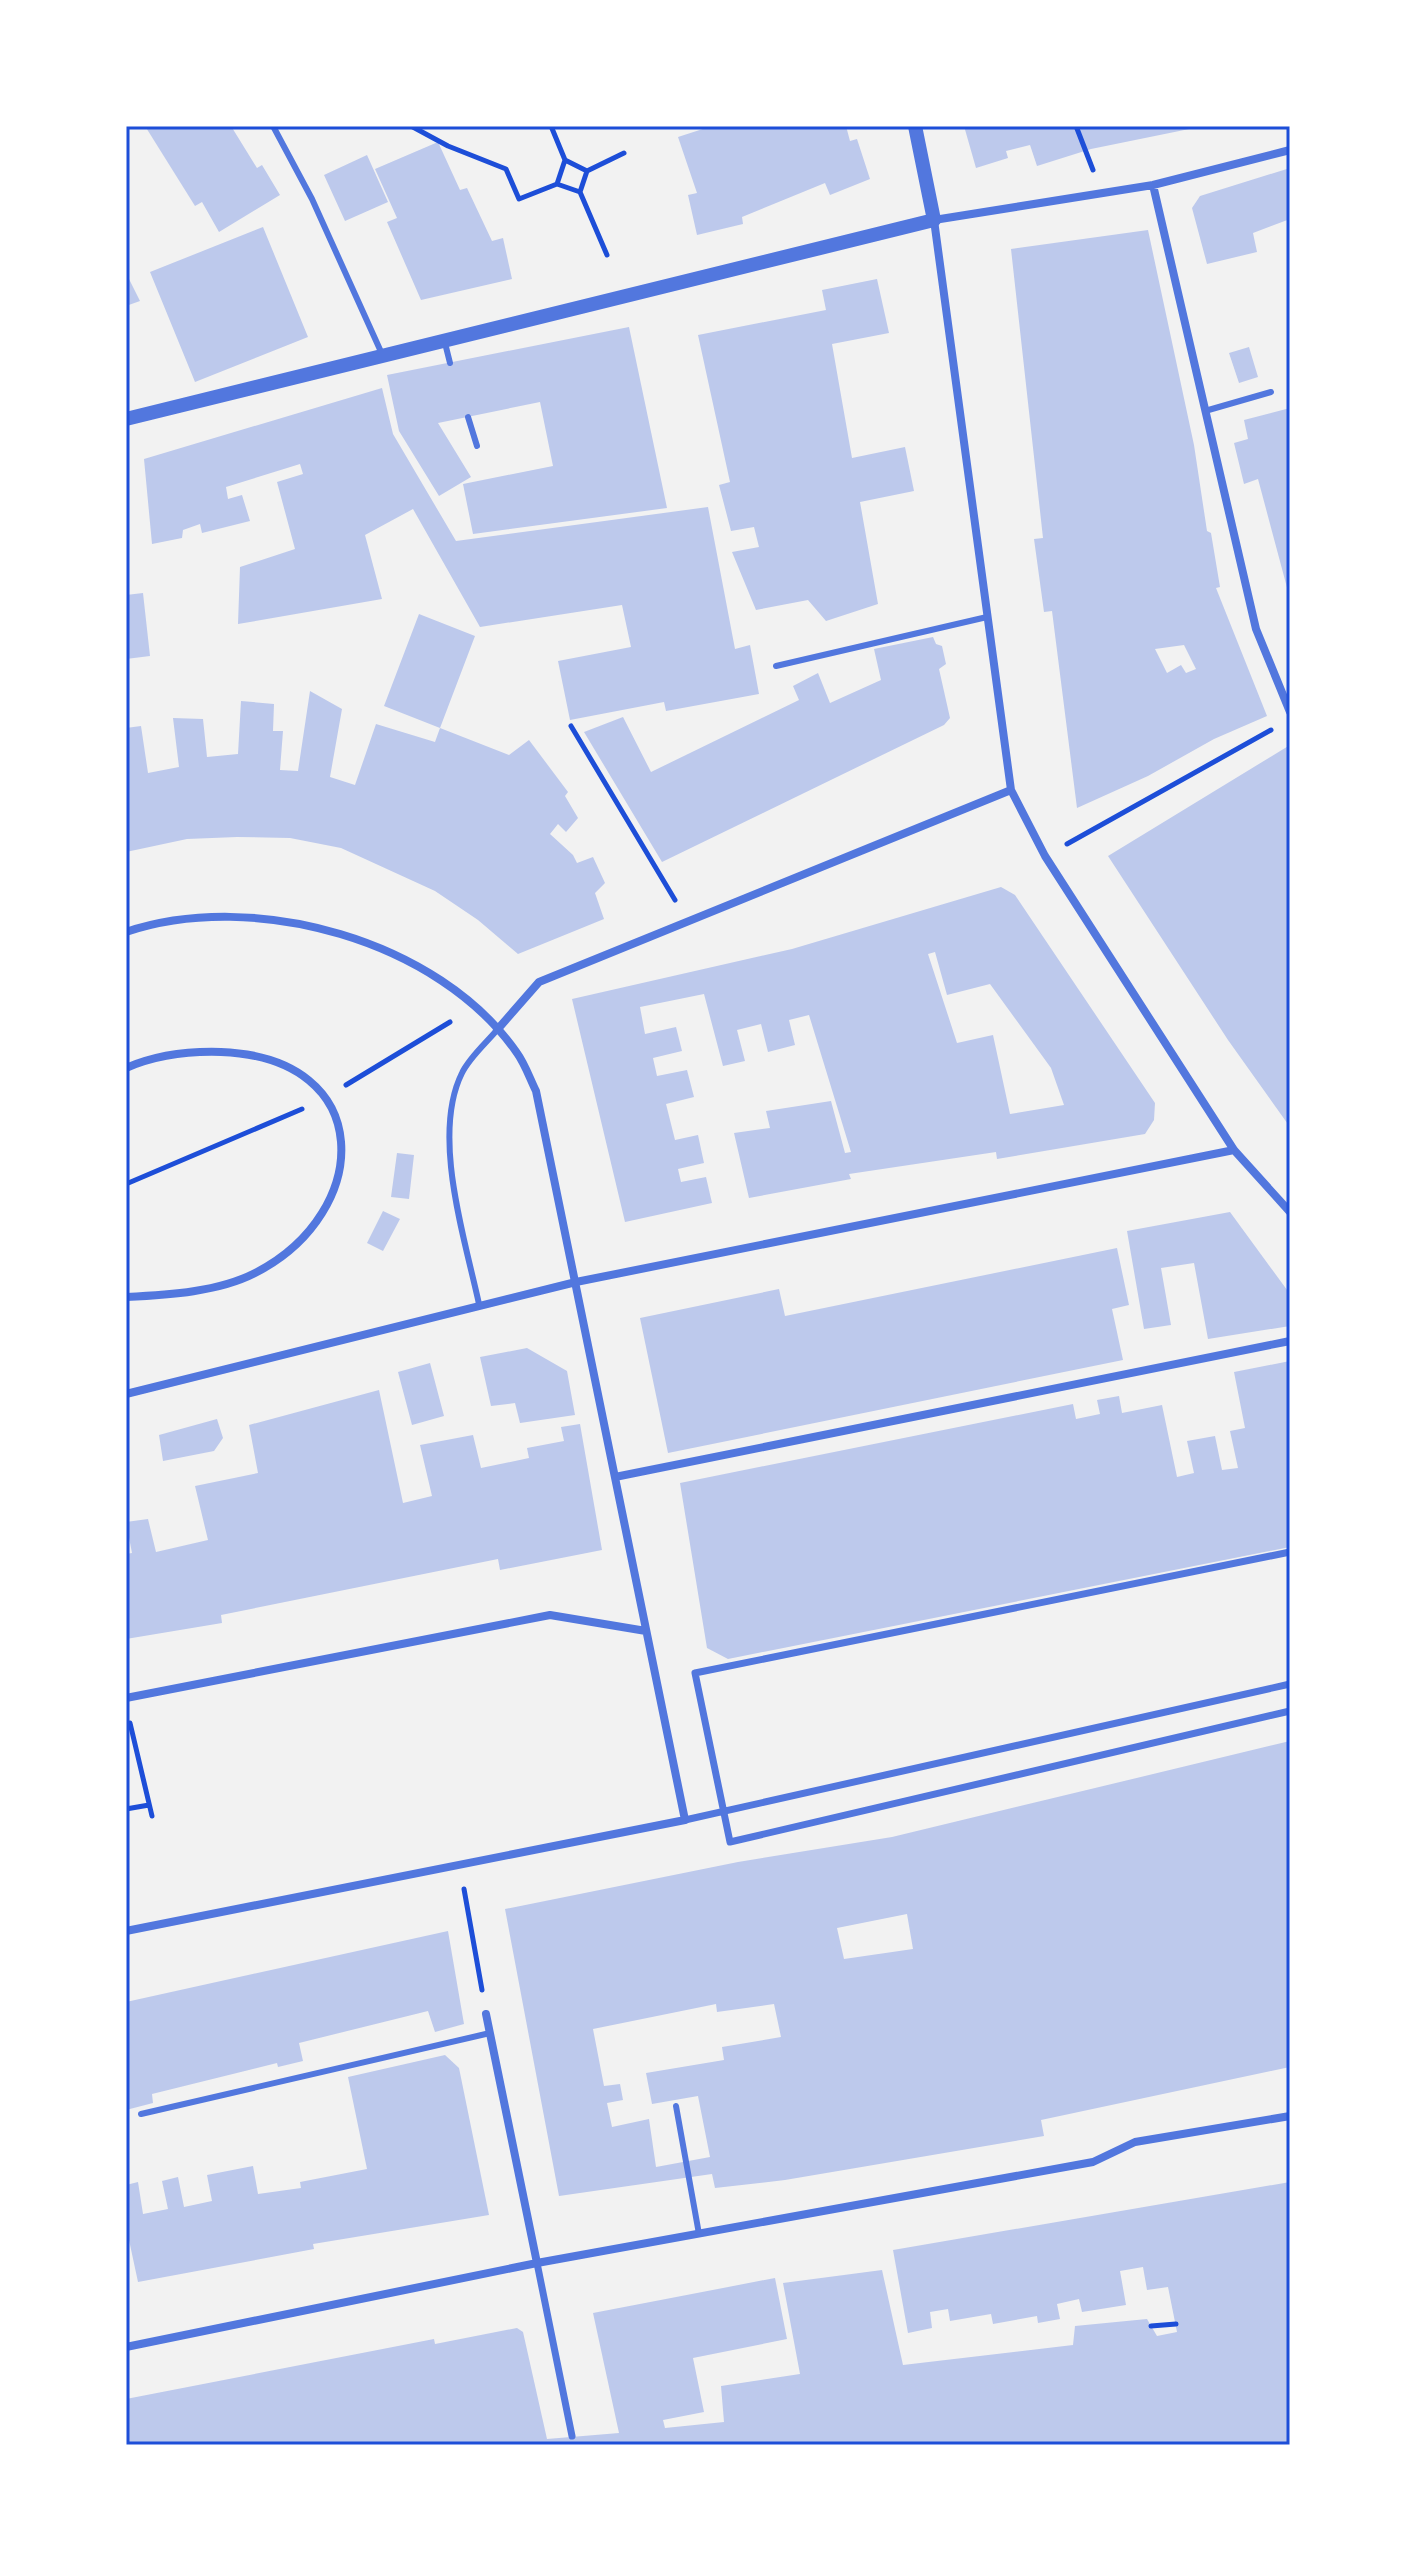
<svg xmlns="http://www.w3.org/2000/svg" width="1416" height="2571" viewBox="0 0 1416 2571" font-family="'Fira Sans',sans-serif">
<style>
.building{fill:#bdc9ec;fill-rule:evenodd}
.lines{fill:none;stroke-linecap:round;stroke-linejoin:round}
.path{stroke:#1d4ed8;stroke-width:5}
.service{stroke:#5277de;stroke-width:6}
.pedestrian{stroke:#5277de;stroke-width:7}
.minor{stroke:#5277de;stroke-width:8}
.tertiary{stroke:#5277de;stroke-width:14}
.neatline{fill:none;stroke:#1d4ed8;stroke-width:3}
</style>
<rect width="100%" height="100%" fill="#f2f2f2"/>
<!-- building -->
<path class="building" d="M 145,126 L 231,126 L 257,168 L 262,165 L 280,195 L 219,232 L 202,202 L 195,206 Z
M 712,126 L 846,126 L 850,141 L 857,139 L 870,179 L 830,195 L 825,183 L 742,217 L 743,224 L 697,235 L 688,195 L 697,193 L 678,137 Z
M 964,126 L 1199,126 L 1199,127 L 1091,149 L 1037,166 L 1030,145 L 1006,151 L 1008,158 L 976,168 Z
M 438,142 L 460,190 L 467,188 L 492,241 L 503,238 L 512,279 L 421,300 L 387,222 L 397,218 L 375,169 Z
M 367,155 L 388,202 L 345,221 L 324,175 Z
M 1290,168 L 1290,219 L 1253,233 L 1257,252 L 1207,264 L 1192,208 L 1200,196 Z
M 263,227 L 308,337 L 195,382 L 150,272 Z
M 1148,230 L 1194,445 L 1207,531 L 1211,533 L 1220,587 L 1216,588 L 1267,716 L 1214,739 L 1148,776 L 1077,808 L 1052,611 L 1044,612 L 1034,539 L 1043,538 L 1011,249 ZM 1184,645 L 1196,669 L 1186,673 L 1181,665 L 1167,673 L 1155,649 Z
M 126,273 L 140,301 L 126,306 Z
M 877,279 L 889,333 L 832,344 L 852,458 L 905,447 L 914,491 L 860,502 L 878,604 L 826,621 L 808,600 L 756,610 L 732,552 L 759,547 L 754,527 L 731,531 L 719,485 L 730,482 L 698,335 L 826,310 L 822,290 Z
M 629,327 L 667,508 L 473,534 L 463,484 L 553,466 L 540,402 L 438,423 L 471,477 L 439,496 L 399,431 L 387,375 Z
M 1249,347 L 1258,377 L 1239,383 L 1229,353 Z
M 382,388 L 393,434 L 456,541 L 708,507 L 735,649 L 750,645 L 759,694 L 666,711 L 664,702 L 570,720 L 558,661 L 631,647 L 622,605 L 480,627 L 413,509 L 365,535 L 382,599 L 238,624 L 240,567 L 295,549 L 277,482 L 303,474 L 300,464 L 226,487 L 228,499 L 242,495 L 250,521 L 202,533 L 200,524 L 183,530 L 182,538 L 152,544 L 144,459 Z
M 1290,408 L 1290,595 L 1289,595 L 1258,479 L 1244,484 L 1234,443 L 1248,439 L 1244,420 Z
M 143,593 L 150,656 L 126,659 L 126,595 Z
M 419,614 L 475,636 L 440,728 L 384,706 Z
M 933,637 L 936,644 L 942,646 L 946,664 L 939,669 L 950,718 L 944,725 L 662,862 L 584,732 L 623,717 L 651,772 L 799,700 L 793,686 L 818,673 L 830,703 L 881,680 L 874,649 Z
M 310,691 L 342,709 L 330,777 L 355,785 L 376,724 L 435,742 L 440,728 L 509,755 L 529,740 L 568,792 L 565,796 L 578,818 L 566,832 L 558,824 L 550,834 L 573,855 L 577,863 L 593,857 L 605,883 L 595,893 L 604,919 L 518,954 L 478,920 L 435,891 L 341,848 L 290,838 L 237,837 L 187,839 L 126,852 L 126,728 L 141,726 L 148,773 L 179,767 L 173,718 L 203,719 L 207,757 L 238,754 L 241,701 L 274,704 L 273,731 L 283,731 L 280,770 L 298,771 Z
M 1290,745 L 1290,1127 L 1228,1040 L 1108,856 Z
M 1001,887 L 1015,895 L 1155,1103 L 1154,1120 L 1145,1134 L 997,1159 L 996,1152 L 849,1174 L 851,1179 L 749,1198 L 734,1133 L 770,1128 L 766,1111 L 831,1101 L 845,1153 L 851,1152 L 809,1015 L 789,1020 L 795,1045 L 768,1052 L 761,1024 L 737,1030 L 745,1061 L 723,1066 L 704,994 L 640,1007 L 645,1034 L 676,1027 L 682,1051 L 653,1058 L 657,1076 L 687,1070 L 694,1097 L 666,1104 L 675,1140 L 698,1135 L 704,1163 L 678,1169 L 681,1182 L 706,1177 L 712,1203 L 625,1222 L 572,999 L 792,949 ZM 935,952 L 947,995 L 990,984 L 1051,1068 L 1064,1105 L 1010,1114 L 993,1035 L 957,1043 L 928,954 Z
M 397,1153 L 414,1155 L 409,1199 L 391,1197 Z
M 383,1211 L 400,1219 L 383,1251 L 367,1243 Z
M 1230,1212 L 1290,1294 L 1290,1326 L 1208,1339 L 1194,1263 L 1161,1268 L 1171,1325 L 1144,1329 L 1127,1231 Z
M 1117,1248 L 1129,1305 L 1112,1309 L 1123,1360 L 668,1453 L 640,1318 L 779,1289 L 785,1316 Z
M 527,1348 L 567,1371 L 575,1415 L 520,1423 L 515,1403 L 491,1406 L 480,1357 Z
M 1290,1361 L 1290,1547 L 728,1659 L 707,1648 L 680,1483 L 1073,1404 L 1076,1419 L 1100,1414 L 1097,1400 L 1119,1396 L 1122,1413 L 1162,1405 L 1177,1477 L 1194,1473 L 1187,1441 L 1215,1436 L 1222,1470 L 1238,1468 L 1230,1431 L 1245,1428 L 1234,1372 Z
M 430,1363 L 444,1416 L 412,1425 L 398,1372 Z
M 379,1390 L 403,1503 L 432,1496 L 420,1445 L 473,1435 L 481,1468 L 529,1458 L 527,1448 L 564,1441 L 561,1427 L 580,1424 L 602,1550 L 500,1570 L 498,1559 L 221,1615 L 222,1623 L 126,1639 L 126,1554 L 132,1553 L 126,1522 L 148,1519 L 156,1552 L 208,1540 L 195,1486 L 258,1473 L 249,1425 Z
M 217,1419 L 223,1438 L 214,1451 L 163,1461 L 159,1435 Z
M 1290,1741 L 1290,2067 L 1041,2120 L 1044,2136 L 785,2180 L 715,2188 L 712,2174 L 559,2196 L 505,1909 L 738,1862 L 892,1837 ZM 907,1914 L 913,1949 L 844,1959 L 837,1928 ZM 716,2004 L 717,2012 L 774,2004 L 781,2037 L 722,2047 L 724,2060 L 646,2073 L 652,2104 L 698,2096 L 710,2157 L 656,2167 L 649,2119 L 612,2127 L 607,2103 L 623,2100 L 620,2084 L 604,2086 L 593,2029 Z
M 448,1931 L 464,2024 L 435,2032 L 428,2011 L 299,2043 L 303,2061 L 278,2067 L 277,2063 L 152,2094 L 153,2103 L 126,2110 L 126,2002 Z
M 445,2055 L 459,2068 L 489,2215 L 313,2244 L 314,2249 L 138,2282 L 126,2226 L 126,2185 L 138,2182 L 143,2214 L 168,2209 L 162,2181 L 178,2177 L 184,2207 L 212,2201 L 207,2175 L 253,2166 L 258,2194 L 301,2188 L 300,2182 L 367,2169 L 348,2077 Z
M 1290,2182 L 1290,2445 L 126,2445 L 126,2399 L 434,2339 L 435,2344 L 517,2328 L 523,2332 L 547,2439 L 619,2433 L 593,2313 L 775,2278 L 787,2339 L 693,2358 L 704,2412 L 663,2420 L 665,2428 L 724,2422 L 721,2386 L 800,2374 L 783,2283 L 882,2270 L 903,2365 L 1073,2345 L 1075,2326 L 1147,2319 L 1157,2336 L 1177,2332 L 1168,2287 L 1147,2290 L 1143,2267 L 1120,2271 L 1126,2305 L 1082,2312 L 1079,2299 L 1057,2304 L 1060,2319 L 1038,2323 L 1037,2316 L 993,2324 L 991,2314 L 950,2321 L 948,2309 L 930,2312 L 932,2328 L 908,2333 L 893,2250 Z"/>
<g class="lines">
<!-- path -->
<path class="path" d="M 411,126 L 448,146 L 506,169 L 519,199 L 557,184
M 551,126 L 565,160 L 557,184 L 580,192 L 607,255
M 1076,126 L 1093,170
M 565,160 L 587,171
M 580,192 L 587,171 L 624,153
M 571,726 L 675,900
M 1067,844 L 1271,730
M 346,1085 L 450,1022
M 126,1184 L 302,1109
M 130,1723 L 152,1816
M 126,1809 L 149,1805
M 464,1889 L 482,1990
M 1151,2326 L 1176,2324"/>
<!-- service -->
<path class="service" d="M 273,126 L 312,199 L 382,354
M 444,339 L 450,363
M 1205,411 L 1271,392
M 468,417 L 477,446
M 776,666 L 987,617
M 479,1304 C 465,1239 431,1135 462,1073 C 469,1058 486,1043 497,1030
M 676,2106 L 699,2234
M 141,2114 L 490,2033"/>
<!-- pedestrian -->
<path class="pedestrian" d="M 1290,1552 L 695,1673 L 730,1842 L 1290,1711
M 685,1820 L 1290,1684
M 537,2263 L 572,2436"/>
<!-- minor -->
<path class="minor" d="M 1290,150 L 1153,185 L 934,220 L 1011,790 L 1045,856 L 1234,1150 L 1290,1212
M 1153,185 L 1256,629 L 1290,712
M 126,932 C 254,889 439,940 517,1053 C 525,1064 530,1079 536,1091 L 685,1820 L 126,1931
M 497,1030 L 539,982 L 1011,790
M 126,1068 C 156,1055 189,1051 221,1052 C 378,1058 372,1212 257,1272 C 220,1292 168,1295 126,1297
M 126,1394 L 576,1282 L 1234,1150
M 615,1477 L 1290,1341
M 126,1698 L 550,1615 L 646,1631
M 486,2014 L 537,2263
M 126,2347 L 537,2263 L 1093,2162 L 1135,2142 L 1290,2116"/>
<!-- tertiary -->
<path class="tertiary" d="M 126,419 L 934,220 L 915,126"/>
</g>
<!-- border -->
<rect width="1416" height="2571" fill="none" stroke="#ffffff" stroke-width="256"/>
<rect x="128" y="128" width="1160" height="2315" class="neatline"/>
</svg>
